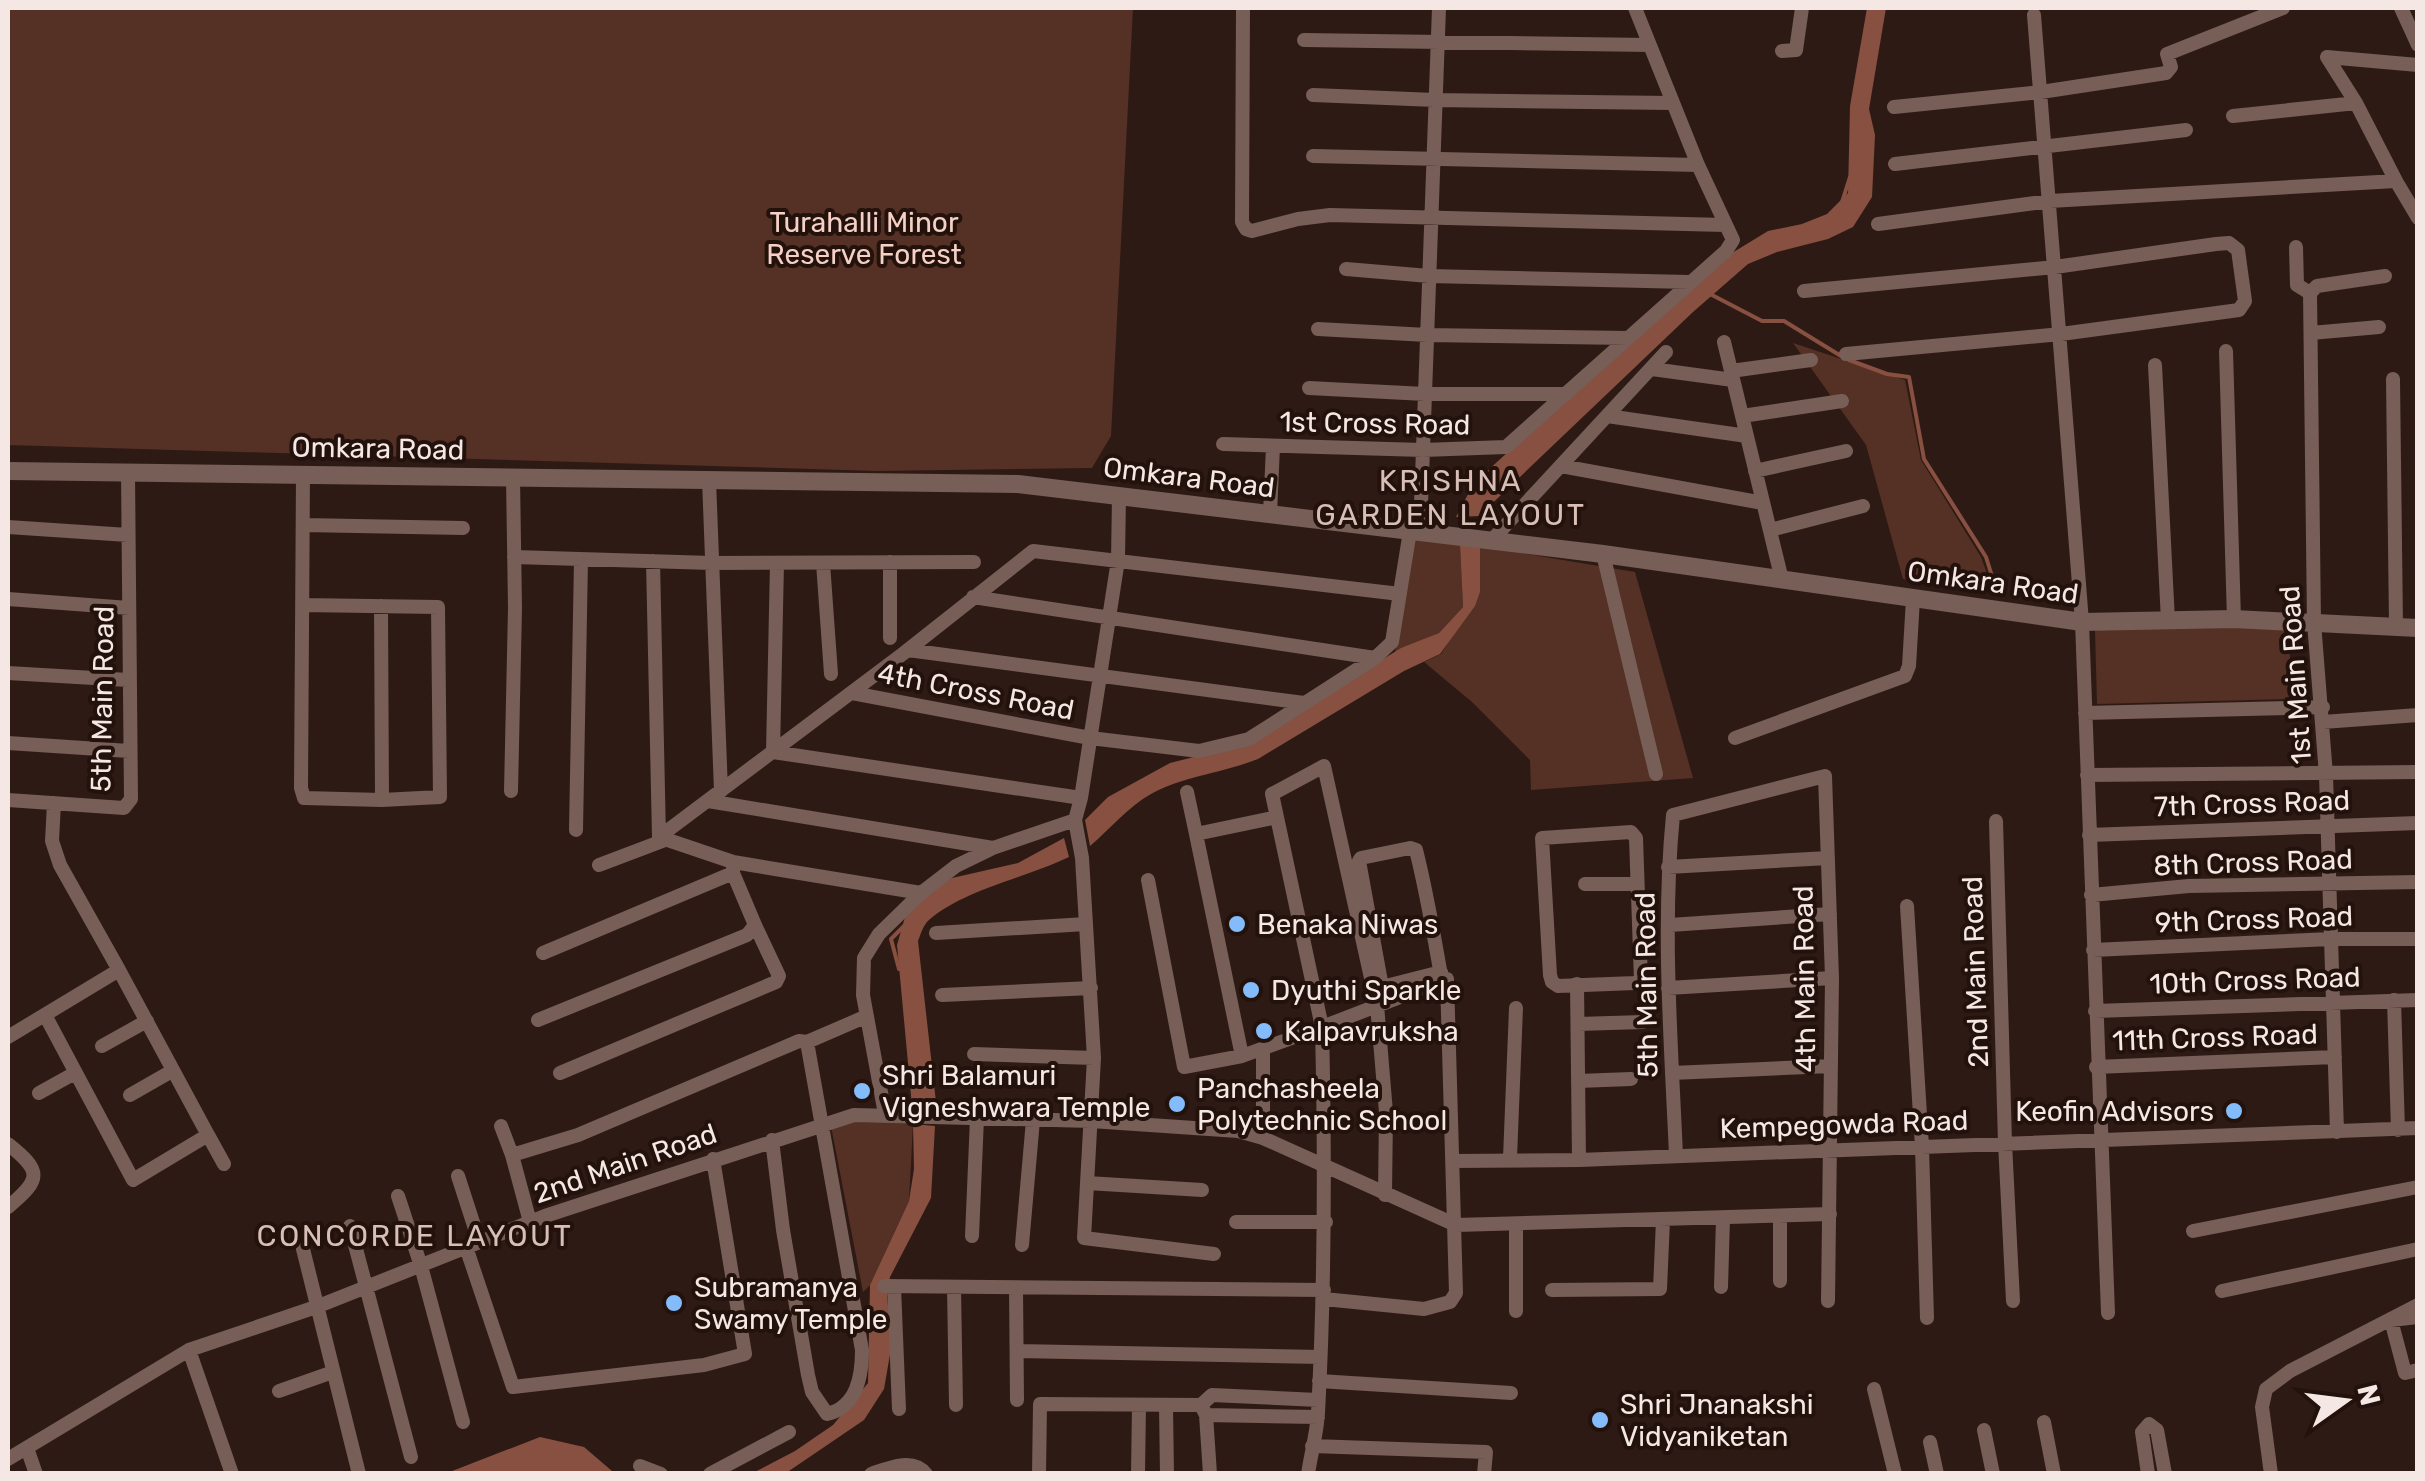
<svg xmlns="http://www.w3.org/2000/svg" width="2425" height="1481" viewBox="0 0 2425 1481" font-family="Rubik,sans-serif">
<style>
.green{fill:#553024}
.water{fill:#875040}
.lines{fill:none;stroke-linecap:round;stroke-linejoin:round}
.stream{stroke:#875040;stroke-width:4}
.minor{stroke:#775e56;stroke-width:14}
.tertiary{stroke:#775e56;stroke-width:18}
.poi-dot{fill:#84bcfb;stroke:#23110c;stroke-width:4}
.labels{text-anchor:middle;stroke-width:8;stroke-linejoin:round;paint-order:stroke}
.park-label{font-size:28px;fill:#f4d0c5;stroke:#23110c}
.street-label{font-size:28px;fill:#f5e8e4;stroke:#23110c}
.poi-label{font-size:28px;fill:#f5e8e4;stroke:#23110c;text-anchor:start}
.neighbourhood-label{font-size:30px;letter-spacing:2.5px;fill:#d7beb6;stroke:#23110c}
</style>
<rect width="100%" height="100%" fill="#2d1a15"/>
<!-- green -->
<path class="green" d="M 8,8 L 1133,8 L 1111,436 L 1092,468 L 877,471 L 8,445 Z
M 1793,343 L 1905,380 L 1921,460 L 1981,557 L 1993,590 L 1903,579 L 1866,445 Z
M 1411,536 L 1460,545 L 1463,607 L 1439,633 L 1395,652 Z
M 1480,546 L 1635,572 L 1693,778 L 1531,790 L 1530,760 L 1472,702 L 1424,662 L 1441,654 L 1480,592 Z
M 2289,625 L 2291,699 L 2097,704 L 2095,630 Z
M 869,1117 L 913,1124 L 909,1201 L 870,1285 L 863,1292 L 831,1126 Z"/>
<!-- water -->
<path class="water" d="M 1867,8 L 1886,8 L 1869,109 L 1875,135 L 1872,197 L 1853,227 L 1828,239 L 1777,252 L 1748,264 L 1693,312 L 1479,516 L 1456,517 L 1474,483 L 1714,264 L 1768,231 L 1802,224 L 1827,214 L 1848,193 L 1850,106 Z
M 1460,545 L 1480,546 L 1480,592 L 1475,606 L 1440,654 L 1404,671 L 1258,759 C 1223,773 1184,776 1151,794 C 1129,806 1109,830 1090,846 L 1085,820 L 1108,797 L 1170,763 L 1246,744 L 1401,648 L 1439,633 L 1463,607 Z
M 1064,838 L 1069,857 C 1026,878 965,889 929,920 C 923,925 921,934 918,941 L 936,1102 L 912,1106 L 897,945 L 905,917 L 923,895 L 952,878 L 1018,863 Z
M 913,1124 L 935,1126 L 931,1198 L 890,1277 L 887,1297 L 892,1343 L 884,1389 L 864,1420 L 786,1473 L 751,1474 L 795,1451 L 833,1425 L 868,1383 L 870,1285 L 909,1201 L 914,1169 Z
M 540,1437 L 584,1447 L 612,1471 L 623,1473 L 447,1473 Z"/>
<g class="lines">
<!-- stream -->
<path class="stream" d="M 1842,202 L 1850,177
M 1712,295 L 1762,321 L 1784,321 L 1841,356
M 1849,360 L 1887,374 L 1909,377 L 1924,459 L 1986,557 L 1996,589
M 899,969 L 891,939 L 904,926"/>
<!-- minor -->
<path class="minor" d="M 1243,8 L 1242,222 L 1246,229 L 1252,231 L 1298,219 L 1330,215 L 1725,225
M 2401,8 L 2418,45
M 2034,15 L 2082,622 L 2108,1313
M 1304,40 L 1649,45
M 1782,51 L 1796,50 L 1802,8
M 2327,57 L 2418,65
M 1313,95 L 1435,100 L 1672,103
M 1894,107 L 2041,92 L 2166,73 L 2171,67 L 2167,54 L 2283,8
M 2233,116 L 2356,103
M 1313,156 L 1698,165 L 1635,8
M 1895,164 L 2186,130
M 2396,181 L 2418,218
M 1878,224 L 2050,201 L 2396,181 L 2356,103 L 2327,57
M 2296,247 L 2297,285 L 2310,293
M 1346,269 L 1429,276 L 1689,282
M 1804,291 L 2055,267 L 2216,244 L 2229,243 L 2238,250 L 2245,301 L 2239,310 L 2061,334 L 1846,354
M 1318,329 L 1427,335 L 1629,338
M 2311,333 L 2379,327
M 1724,342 L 1782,580
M 2226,351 L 2234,619
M 2155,365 L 2168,621
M 1652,369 L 1733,380
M 1731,371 L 1811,360
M 2393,379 L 2396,625
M 1309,388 L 1425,394 L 1566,394
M 1607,416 L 1747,436
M 1742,416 L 1842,401
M 1223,444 L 1423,450 L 1506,447 L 1726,251 L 1733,240 L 1698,165
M 1561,466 L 1763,503
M 1755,471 L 1846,451
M 709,480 L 721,791
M 1270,514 L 1273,446
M 303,525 L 463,528
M 8,527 L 128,535
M 1770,530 L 1863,506
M 1420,532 L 1439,8
M 1492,540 L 1666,352
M 1603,554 L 1656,774
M 514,557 L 712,563 L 974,562
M 653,561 L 659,837
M 777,563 L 773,752 L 1081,798
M 823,563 L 831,674
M 973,597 L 1375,658
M 8,599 L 129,608
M 302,605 L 438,607 L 440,797 L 382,800 L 304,798 L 301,788 L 303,475
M 381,606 L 382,800
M 890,638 L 890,562
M 908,650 L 1304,703
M 8,673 L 128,680
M 852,693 L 1090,738 L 1199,751 L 1249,739 L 1375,658 L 1392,642 L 1410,531
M 2085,713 L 2323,707
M 2323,722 L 2418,715
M 1735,738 L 1905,676 L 1909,666 L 1913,599
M 8,743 L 129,751
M 2087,775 L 2418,772
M 511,791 L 515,608 L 513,477
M 1187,792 L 1196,834
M 8,800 L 124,808 L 131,799 L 128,473
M 708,801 L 993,848
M 1075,820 L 1082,858 L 1094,1058
M 1996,821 L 2005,1143 L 2013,1301
M 576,830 L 581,560
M 1631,832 L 1636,838 L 1641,981 L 1635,983 L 1558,986 L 1552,982 L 1550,975 L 1542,838 Z
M 2089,835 L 2418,823
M 733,862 L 659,837 L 904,653 L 1033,551 L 1400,594
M 599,865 L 665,840
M 1668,867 L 1828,858
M 1148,880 L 1184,1067 L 1242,1056 L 1322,1027 L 1272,794 L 1324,766 L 1377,1005 L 1386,1112 L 1385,1195
M 1585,884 L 1637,884
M 2091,895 L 2189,886 L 2418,882
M 1907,906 L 1922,1147 L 1927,1318
M 1670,925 L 1830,914
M 936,933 L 1086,924
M 2093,950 L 2331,939 L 2418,939
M 543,953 L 733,873
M 1441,972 L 1382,987 L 1359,861 L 1361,858 L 1410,848 L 1416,850 C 1427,893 1434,937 1442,981
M 1577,984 L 1579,1160
M 1668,988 L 1832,978
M 942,995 L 1091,988
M 2394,1000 L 2398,1130
M 2095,1011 L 2418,1000
M 45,1015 L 133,1180 L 208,1135 L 119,970
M 538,1020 L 747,935 L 755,925 L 733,873 L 733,862 L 921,893
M 1578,1024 L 1643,1022
M 8,1037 L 119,970 L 60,865 L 52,841 L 54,803
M 807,1042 L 867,1016
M 102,1046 L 147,1021
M 1263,1048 L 1263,1138
M 974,1054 L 1094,1058 L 1084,1238 L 1214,1254
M 1242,1056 L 1196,834 L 1277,817
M 2096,1067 L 2335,1057
M 560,1073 L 776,982 L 779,976 L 755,925
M 1672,1073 L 1831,1066
M 1578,1081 L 1631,1079
M 39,1093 L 75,1073
M 130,1095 L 172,1071
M 885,1114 L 863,995 L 864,958 L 879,934 L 921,893 L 956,866 L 993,848 L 1075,820 L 1081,798 L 1118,560 L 1119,496
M 501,1126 L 512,1155
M 2337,1132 L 2326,775 L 2314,622 L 2310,293 L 2317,286 L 2385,276
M 208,1135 L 224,1164
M 8,1144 C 42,1171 42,1179 8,1207
M 1676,1155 C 1671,1042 1662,927 1673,815 L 1825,776 L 1832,978 L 1828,1301
M 1510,1158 L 1516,1008
M 1452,1161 L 1579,1160 L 2418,1128
M 458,1176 L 479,1241
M 1087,1183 L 1202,1190
M 398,1196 L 421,1266 L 463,1422
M 1780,1218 L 1780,1281
M 530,1222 L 512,1155 L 578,1135 L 799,1041 L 807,1042 L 862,1350 C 862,1376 857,1407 827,1414 L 812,1392 L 808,1375 L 783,1230 L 772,1140
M 1236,1222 L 1326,1222
M 350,1226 L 411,1457
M 2193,1231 L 2418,1187
M 972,1236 L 977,1118
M 1022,1245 L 1033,1120
M 466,1247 L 513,1387 L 704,1365 L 745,1354 L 713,1159
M 303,1249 L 359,1474
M 884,1286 L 1324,1290
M 894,1287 L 899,1409
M 954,1287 L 956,1405
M 1721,1287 L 1723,1219
M 1016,1288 L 1017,1400
M 1552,1290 L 1660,1289 L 1663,1220
M 2222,1291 L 2418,1249
M 1516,1311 L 1516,1224
M 2418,1317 L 2391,1320 L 2405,1373 L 2418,1370
M 189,1350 L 232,1474
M 1018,1351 L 1320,1357
M 1319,1381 L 1511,1393
M 1874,1389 L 1895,1474
M 279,1391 L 333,1372
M 1201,1405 L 1206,1415 L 1318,1417
M 1166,1406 L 1167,1474
M 1206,1415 L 1210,1474
M 2044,1422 L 2054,1474
M 1984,1430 L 1993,1474
M 1930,1442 L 1937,1474
M 1312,1446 L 1486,1452 L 1484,1474
M 27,1448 L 36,1474
M 8,1459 L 189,1350 L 316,1307 L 545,1216 L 854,1115 L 1091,1121 L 1238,1131 L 1263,1138 L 1456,1225 L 1830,1214
M 640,1466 L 661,1474
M 710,1474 L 789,1432
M 871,1474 C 888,1468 913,1457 926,1474
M 1039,1474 L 1040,1404 L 1201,1405 L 1212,1395 L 1318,1400
M 1138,1474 L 1139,1405
M 1308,1474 C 1311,1453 1317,1433 1318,1413 C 1325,1284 1325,1156 1322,1027 L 1447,979 L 1456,1293 L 1450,1302 L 1424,1309 L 1324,1299
M 2148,1474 L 2142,1432 L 2149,1424 L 2157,1430 L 2165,1474
M 2271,1474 L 2262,1407 L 2266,1389 L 2290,1371 L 2418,1305"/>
<!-- tertiary -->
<path class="tertiary" d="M 8,471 L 1018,484 L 1603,554 L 2082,622 L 2234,619 L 2418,628"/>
</g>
<!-- markers -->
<g class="poi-dot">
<circle cx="1237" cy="924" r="10"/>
<circle cx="1251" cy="990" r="10"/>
<circle cx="1264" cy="1031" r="10"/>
<circle cx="862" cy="1091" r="10"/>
<circle cx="1177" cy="1104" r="10"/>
<circle cx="2234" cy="1111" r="10"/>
<circle cx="674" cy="1303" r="10"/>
<circle cx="1600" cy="1420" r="10"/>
</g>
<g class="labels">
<!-- park labels -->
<g class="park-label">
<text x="864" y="232">Turahalli Minor<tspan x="864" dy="32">Reserve Forest</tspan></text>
</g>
<!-- street labels -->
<g class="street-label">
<text transform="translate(1375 423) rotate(1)" y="10">1st Cross Road</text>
<text transform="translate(378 448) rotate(1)" y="10">Omkara Road</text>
<text transform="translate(1189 477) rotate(7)" y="10">Omkara Road</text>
<text transform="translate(1993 582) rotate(8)" y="10">Omkara Road</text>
<text transform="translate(2295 675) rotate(-94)" y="10">1st Main Road</text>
<text transform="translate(976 691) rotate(11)" y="10">4th Cross Road</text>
<text transform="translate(102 699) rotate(-89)" y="10">5th Main Road</text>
<text transform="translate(2252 803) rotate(-2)" y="10">7th Cross Road</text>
<text transform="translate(2253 862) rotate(-2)" y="10">8th Cross Road</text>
<text transform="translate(2254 919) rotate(-2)" y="10">9th Cross Road</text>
<text transform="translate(1975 972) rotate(-92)" y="10">2nd Main Road</text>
<text transform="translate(1804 979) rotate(-91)" y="10">4th Main Road</text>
<text transform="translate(2255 980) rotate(-2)" y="10">10th Cross Road</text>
<text transform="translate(1646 985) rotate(-91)" y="10">5th Main Road</text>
<text transform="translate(2215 1037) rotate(-2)" y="10">11th Cross Road</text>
<text transform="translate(1844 1124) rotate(-2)" y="10">Kempegowda Road</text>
<text transform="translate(625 1163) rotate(-19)" y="10">2nd Main Road</text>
</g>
<!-- poi labels -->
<g class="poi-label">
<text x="1257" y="934">Benaka Niwas</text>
<text x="1271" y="1000">Dyuthi Sparkle</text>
<text x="1284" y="1041">Kalpavruksha</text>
<text x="882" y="1085">Shri Balamuri<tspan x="882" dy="32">Vigneshwara Temple</tspan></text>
<text x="1197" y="1098">Panchasheela<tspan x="1197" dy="32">Polytechnic School</tspan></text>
<text x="2214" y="1121" text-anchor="end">Keofin Advisors</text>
<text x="694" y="1297">Subramanya<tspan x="694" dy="32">Swamy Temple</tspan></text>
<text x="1620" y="1414">Shri Jnanakshi<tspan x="1620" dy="32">Vidyaniketan</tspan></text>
</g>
<!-- neighbourhood labels -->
<g class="neighbourhood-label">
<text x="1451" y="491">KRISHNA<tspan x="1451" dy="34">GARDEN LAYOUT</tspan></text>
<text x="415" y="1246">CONCORDE LAYOUT</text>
</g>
</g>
<!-- border -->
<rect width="2425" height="1481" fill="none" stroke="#f5e8e4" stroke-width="20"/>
<!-- north arrow -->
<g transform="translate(2345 1401) rotate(76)" stroke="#23110c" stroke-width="8" paint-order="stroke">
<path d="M0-8L18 38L0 25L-18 38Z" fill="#f5e8e4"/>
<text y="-15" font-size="28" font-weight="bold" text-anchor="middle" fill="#f5e8e4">N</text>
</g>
</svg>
